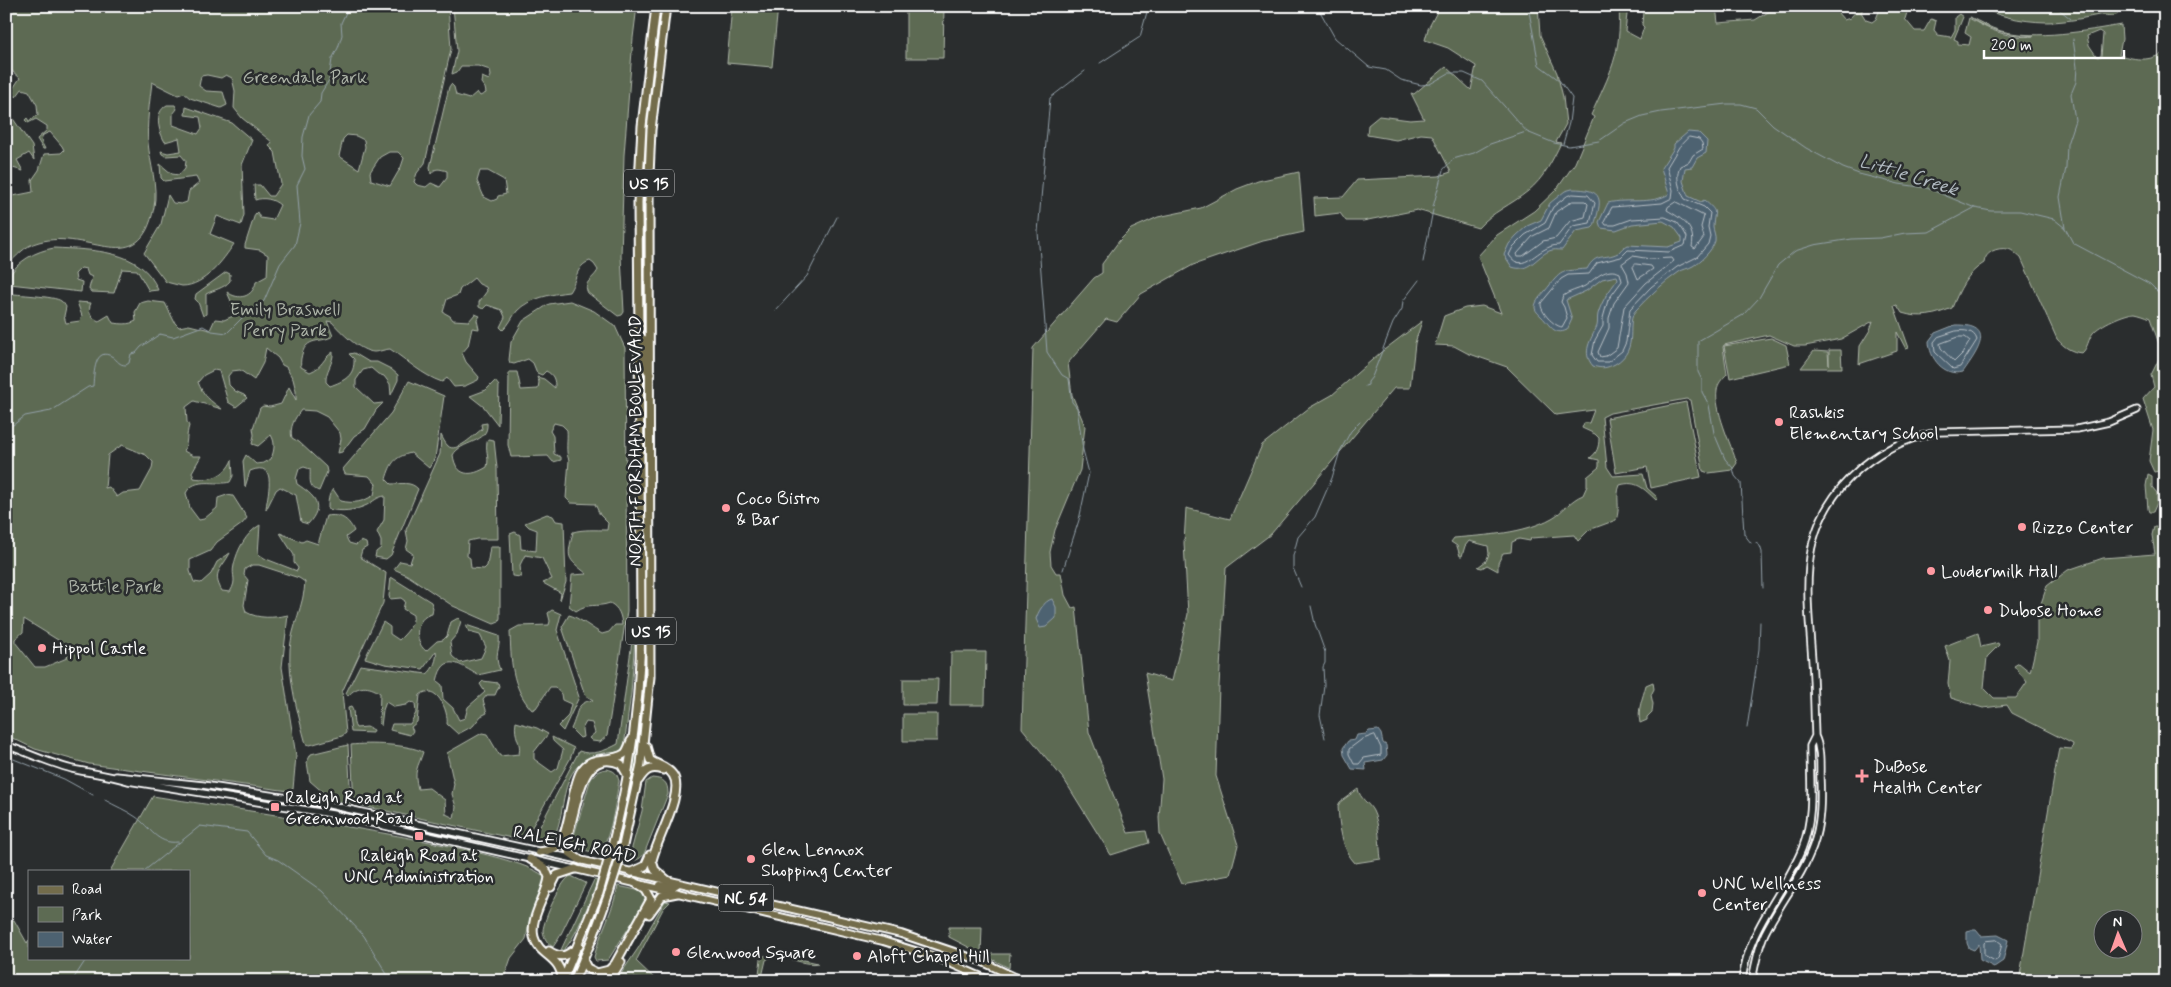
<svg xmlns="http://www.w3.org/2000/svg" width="2171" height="987" viewBox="0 0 2171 987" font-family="Mynerve,sans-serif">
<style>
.green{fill:#5d6b53;stroke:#aeb5a9;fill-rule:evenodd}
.water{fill:#4d6271;stroke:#94a1aa}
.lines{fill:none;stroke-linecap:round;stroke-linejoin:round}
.shore{stroke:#b8c0c6;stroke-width:1}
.stream{stroke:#94a1aa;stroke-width:1}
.secondary-casing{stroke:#fff;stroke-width:9}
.primary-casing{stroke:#fff;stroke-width:10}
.highway-casing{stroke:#fff;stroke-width:11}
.secondary{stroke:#2a2d2e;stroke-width:5.5}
.primary{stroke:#736c4b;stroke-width:6}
.highway{stroke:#736c4b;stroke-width:7}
.highway-bridge-casing{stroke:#fff;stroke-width:11;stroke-linecap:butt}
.highway-bridge{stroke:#736c4b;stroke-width:7}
.poi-dot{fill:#ff9aa2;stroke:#2a2d2e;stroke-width:2}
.labels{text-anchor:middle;stroke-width:5;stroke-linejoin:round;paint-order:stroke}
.shield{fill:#2a2d2e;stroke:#bfc0c0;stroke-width:1}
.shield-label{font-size:16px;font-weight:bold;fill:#fff}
.park-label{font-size:18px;fill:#aeb5a9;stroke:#2a2d2e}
.poi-label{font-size:18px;fill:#fff;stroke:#2a2d2e;text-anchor:start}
.street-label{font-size:18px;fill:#fff;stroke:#2a2d2e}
.water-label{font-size:19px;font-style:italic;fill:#afb8bf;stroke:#2a2d2e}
</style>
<rect width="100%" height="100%" fill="#2a2d2e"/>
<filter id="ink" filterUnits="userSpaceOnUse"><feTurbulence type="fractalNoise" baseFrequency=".02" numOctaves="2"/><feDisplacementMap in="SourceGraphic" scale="10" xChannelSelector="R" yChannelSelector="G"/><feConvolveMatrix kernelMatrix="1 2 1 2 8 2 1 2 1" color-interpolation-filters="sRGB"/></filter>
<g filter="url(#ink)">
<!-- green -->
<path class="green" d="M 6,6 L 448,6 L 451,49 L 425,163 L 417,173 L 414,182 L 417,185 L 426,187 L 431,183 L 440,187 L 447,178 L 447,171 C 440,169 435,167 431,174 L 430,167 L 449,87 L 451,84 L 454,87 L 456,95 L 469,99 L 477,92 L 480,96 L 486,93 L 485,88 L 481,83 L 482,77 L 489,80 L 491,76 L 490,70 L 478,66 L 461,66 L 457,72 L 452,74 L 457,51 L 453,6 L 637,6 L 633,38 L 624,155 L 621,256 L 624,312 L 622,315 L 618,316 L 588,293 C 582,282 594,279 598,270 L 594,264 L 590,261 C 575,266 577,281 569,292 C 552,294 529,298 517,311 C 512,317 509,325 503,330 L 500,327 L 505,317 L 502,310 L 487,305 L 483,309 L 479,307 L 479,302 L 487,291 L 486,287 L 479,284 L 474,278 L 460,289 L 458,295 L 447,299 L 443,312 L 450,316 L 453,320 L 469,321 L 475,314 L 480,316 L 477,320 L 479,329 L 472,328 L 468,346 L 462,353 L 466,362 L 479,377 L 478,380 L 465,386 L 454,387 L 447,378 L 442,382 C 422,375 408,361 390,349 C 385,349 379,352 374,352 C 359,351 341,332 332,322 L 327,321 L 333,336 C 322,343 309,337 303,351 C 301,357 300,361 301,367 L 310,372 C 323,367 322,359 333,352 C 334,363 325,371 326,382 L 330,386 C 344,381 355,376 354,359 L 349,354 L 354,353 L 369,362 L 377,362 L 391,369 L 398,375 L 398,380 L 391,395 L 390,384 L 384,376 L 378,374 L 371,368 L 363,370 L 356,380 L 356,387 L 374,404 L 383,403 L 376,410 L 365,429 L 354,436 L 342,452 L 338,453 L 341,439 L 340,433 L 327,417 L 315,411 L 301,410 C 295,418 289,427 292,438 L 299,442 L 326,467 L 327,472 L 319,491 C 307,487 311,478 310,469 L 304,467 L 299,469 L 296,479 L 297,484 C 315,496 325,505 308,524 L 301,522 L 296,495 L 280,487 L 276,490 L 266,510 C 266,498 280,459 250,471 L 245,487 L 243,461 L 246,455 L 256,464 L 264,463 L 271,459 C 274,451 276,443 271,435 L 258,446 L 252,444 L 254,435 L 253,428 L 260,408 L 263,406 L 270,407 L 281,404 L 289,387 L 296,400 L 296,391 L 293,379 L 286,367 L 282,365 L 278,358 L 266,348 L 263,363 L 254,380 L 240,370 L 232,371 L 228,376 L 229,385 L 235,391 L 244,395 L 247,398 L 236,407 L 228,402 L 219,371 L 214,370 L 204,375 L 198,382 C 202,394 211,402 222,409 L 194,401 L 186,407 L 187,422 L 189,426 C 186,435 188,441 184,451 L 193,456 L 201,456 L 192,472 L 194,478 C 211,481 225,476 232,460 L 233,476 L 230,482 C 216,486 195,476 186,493 L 190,508 L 199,520 L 204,519 L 217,508 L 218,498 L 227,495 L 233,496 L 247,518 L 242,524 L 217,542 L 210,551 L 190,560 L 190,571 L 194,582 L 201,583 L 211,574 L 217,562 L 230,553 C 222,569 211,572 222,591 L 230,592 C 238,579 231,577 234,565 C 237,550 246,533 260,525 L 258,554 L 266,559 L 297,571 L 298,568 L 294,563 L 294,555 L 280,533 L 302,542 L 306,540 L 318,544 L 326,516 C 340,514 348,518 354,531 L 346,537 L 349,543 L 356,545 L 361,541 L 366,543 L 367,547 L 362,550 L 360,557 L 386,573 L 383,603 L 342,692 L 346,733 L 342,736 L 310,745 L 306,744 C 298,714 288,680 290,649 C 292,626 304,605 305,582 L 299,578 L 259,565 L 252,565 L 245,569 L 244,575 L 248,580 L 244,605 L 246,612 C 258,619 274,618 288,615 L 282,667 L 296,756 L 293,789 L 289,791 L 89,764 L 35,749 L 6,735 L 6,293 C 17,295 55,296 61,301 C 63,302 65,305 66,307 L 64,316 L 66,323 L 80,321 L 82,316 L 77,302 L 91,303 C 87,311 91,318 99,321 L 109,315 L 113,323 C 122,324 128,325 136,321 L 135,312 L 140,303 L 148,301 L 165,303 L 175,323 L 179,327 L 189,325 L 210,330 L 215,319 L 224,320 L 233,316 L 231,301 L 227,292 C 239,301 253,297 256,282 L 267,276 L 268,255 L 260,250 L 245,248 L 245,245 L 255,214 L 257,212 L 260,218 L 273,220 L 280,205 C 273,199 264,197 255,200 L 254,185 L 260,185 L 269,196 L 273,196 L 281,184 L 275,152 L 269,146 L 272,142 L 242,118 L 234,108 L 235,91 L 232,78 L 226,75 L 221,78 L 207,75 L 201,76 L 199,86 L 206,91 L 223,92 L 227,105 L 221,108 L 190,98 L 184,93 L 178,95 L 152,82 C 150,100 146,125 148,143 C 150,163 158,186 154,207 C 140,281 88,228 39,242 C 23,246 18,256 6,266 L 6,190 L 11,191 L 13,196 L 33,192 L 32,180 L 39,170 L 44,154 L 61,153 L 64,150 L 62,146 L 50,132 L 43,135 L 41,141 L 45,149 L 43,149 L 37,139 L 47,130 L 47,126 L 36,119 L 28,123 L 25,120 L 27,118 L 29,121 L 38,115 L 37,105 L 29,91 L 22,89 L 16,97 L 12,90 L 20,78 L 12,71 L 6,76 ZM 347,135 L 356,136 L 364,140 L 365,147 L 359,169 L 339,156 L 343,139 ZM 389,152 L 398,152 L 404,158 L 401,167 L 390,186 L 371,180 L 370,172 L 380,157 ZM 480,171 L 488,171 L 504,180 L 506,194 L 498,196 L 497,199 L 492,201 L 484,197 L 477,181 ZM 122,445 L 146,455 L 153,462 L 152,469 L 140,491 L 123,493 L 117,497 L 109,487 L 105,488 L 108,455 ZM 24,619 L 66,645 L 69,650 L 67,658 L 45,667 L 35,667 L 15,642 L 15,639 L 23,632 Z
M 658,6 L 662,6 L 662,17 L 646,197 L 641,192 L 644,126 Z
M 732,6 L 778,6 L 772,67 L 727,63 Z
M 906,6 L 944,6 L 943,58 L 906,58 Z
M 1440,6 L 1538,6 L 1540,35 L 1557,73 L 1563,97 L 1566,124 L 1556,142 L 1561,143 C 1552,161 1544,178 1528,191 C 1511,205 1492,212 1478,228 L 1417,210 L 1363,221 L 1346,221 L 1340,213 L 1315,216 L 1314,198 L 1343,197 L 1357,180 L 1439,176 L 1451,172 L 1432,135 L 1421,134 L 1396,140 L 1367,135 L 1368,125 L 1379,116 L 1410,120 L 1424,119 L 1411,93 L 1414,94 L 1446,67 L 1471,90 L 1476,66 L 1448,48 L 1425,40 L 1428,29 Z
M 1619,6 L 1628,6 L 1625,31 L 1640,39 L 1644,27 L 1642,25 L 1643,11 L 1633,6 L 1716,6 L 1718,23 L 1755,20 L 1778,6 L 1839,6 L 1837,12 L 1844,20 L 1850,18 L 1861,6 L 1865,6 L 1861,12 L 1866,20 L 1872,22 L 1876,19 L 1881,6 L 1909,6 L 1905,19 L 1915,31 L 1924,31 L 1931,19 L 1936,21 L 1934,30 L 1938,35 L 1951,37 L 1955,30 L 1955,17 L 1959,14 L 1963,17 L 1954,39 L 1958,41 L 1958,44 L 1969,45 L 1971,37 L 1965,33 L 1969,18 C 1988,30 2010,39 2034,36 C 2029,35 2023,35 2018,35 C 2002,33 1981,27 1970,17 C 1980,22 1990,28 2001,31 C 2037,40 2086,31 2121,25 L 2122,39 L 2119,55 C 2138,60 2148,62 2165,52 L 2165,461 L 2159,471 L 2154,472 L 2149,461 L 2153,430 L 2143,399 L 2154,387 L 2151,375 L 2159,359 L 2159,344 L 2150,318 C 2146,316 2140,314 2135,313 C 2125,313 2099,325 2093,333 C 2088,339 2088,348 2082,353 C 2071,352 2064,347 2057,339 L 2021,258 C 2017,255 2013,250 2008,249 C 1997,247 1985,252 1984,263 C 1967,273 1959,290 1952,308 C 1935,315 1921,319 1902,313 L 1897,305 L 1894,306 L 1909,348 L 1906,349 L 1897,332 L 1897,351 L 1859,364 L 1860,346 L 1870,330 L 1873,321 L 1841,339 L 1805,346 L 1794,346 L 1769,335 L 1724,345 L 1723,347 L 1727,374 C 1722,379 1718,383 1717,390 C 1714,409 1731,445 1737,463 L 1732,470 L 1709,473 L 1703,471 L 1690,400 L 1686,399 L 1610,413 L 1602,417 L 1607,467 L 1613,476 L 1643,474 L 1647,488 L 1658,498 L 1656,500 C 1644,489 1637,480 1620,485 C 1615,496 1621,508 1616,520 L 1589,530 L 1578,541 L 1574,535 L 1531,538 L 1530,541 L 1519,539 L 1512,542 L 1511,552 L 1503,553 L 1498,563 L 1498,571 L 1487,565 L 1482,568 L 1478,567 L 1486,561 L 1489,554 L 1488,546 L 1469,541 L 1465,546 L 1462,556 L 1460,556 L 1457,546 L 1451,542 L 1454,538 C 1487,535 1523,534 1552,518 C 1563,512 1570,500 1583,495 L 1587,486 L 1587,477 L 1599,467 L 1599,460 L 1590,458 C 1597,453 1599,447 1599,438 L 1595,434 L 1582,428 L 1584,423 L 1589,423 L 1594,410 L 1556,415 L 1507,367 L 1467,353 L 1454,346 L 1435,345 L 1444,316 L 1465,308 L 1482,306 L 1501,313 L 1478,256 L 1497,235 L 1534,211 L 1557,189 L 1575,163 L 1594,117 L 1591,115 C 1610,73 1622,54 1619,6 ZM 2099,31 L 2103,34 L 2101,56 L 2097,57 L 2089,45 L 2087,36 Z
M 1994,6 L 2114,6 L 2118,14 C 2112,18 2106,14 2099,15 C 2088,17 2076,20 2064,21 C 2042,24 2012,20 1991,12 L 1990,8 Z
M 167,105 L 175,105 L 177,109 L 173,114 L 173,125 L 198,134 L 202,128 L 200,117 L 185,115 L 186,107 L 232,123 L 252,140 L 242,165 L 244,215 L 241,225 L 217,216 L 210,234 L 234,244 C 223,260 205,286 182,286 C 177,285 171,283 166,282 L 144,253 L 161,224 L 168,195 L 173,203 L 181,204 L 187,202 L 189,191 L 199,183 L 196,177 L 164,181 L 161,178 L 160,164 L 172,174 L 179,175 L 185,168 L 186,161 L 181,155 L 166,156 L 162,154 L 161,151 L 168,153 L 181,151 L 179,138 L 165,142 C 159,132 153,113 167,105 Z
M 9,113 L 32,146 L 34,160 L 29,153 L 17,160 L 23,171 L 6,166 L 6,115 Z
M 1299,172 L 1304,232 L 1263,241 L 1193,265 L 1141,294 L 1117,322 L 1106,319 L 1068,363 L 1072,395 L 1085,426 L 1080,470 L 1055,530 L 1050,552 L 1051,565 L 1056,573 L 1061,573 L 1065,595 L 1072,608 L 1076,607 L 1089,732 L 1128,833 L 1146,831 L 1149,843 L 1111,855 L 1065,781 L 1022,728 L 1033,348 L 1094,278 L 1102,273 L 1102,264 L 1119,241 L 1131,229 L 1158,217 L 1201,208 L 1237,189 L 1258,181 Z
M 641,209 L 646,266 L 647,348 L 641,294 Z
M 54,248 C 92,250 142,249 158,290 L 149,291 L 137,270 L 122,269 L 114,293 L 91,292 L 89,289 L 92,277 L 88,275 L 86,269 L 81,268 L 75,274 L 76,280 L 82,282 L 81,292 L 10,284 L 8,279 C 16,261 36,251 54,248 Z
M 226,272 L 230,274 L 230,281 C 223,289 215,289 206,294 L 206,314 L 203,316 L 198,302 L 195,299 L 196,294 Z
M 570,301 L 594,311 L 615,326 L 625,348 L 627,611 L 607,736 L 600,742 L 592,741 L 589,738 L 595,733 L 592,723 L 586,722 L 582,729 L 583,737 L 580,738 L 571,729 C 579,713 574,703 593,700 L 585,695 L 562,627 L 569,615 C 578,617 593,629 602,634 L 609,632 L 615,625 L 622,625 C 621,615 619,608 610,603 C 596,608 589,602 576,611 L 569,606 L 572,575 L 587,574 C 566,557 567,559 573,532 C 583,529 596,530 607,530 L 608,523 L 600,515 L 595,504 L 571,503 L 566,498 L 569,460 C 565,452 568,439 567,430 L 562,425 L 554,423 L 550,431 L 553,436 L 554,454 L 561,457 L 561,460 L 553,462 L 548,456 L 511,457 L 508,445 L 509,372 L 517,372 L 521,390 L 538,389 L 539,382 L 537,377 L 544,379 L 555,388 C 555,380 554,375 546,371 L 542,375 L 537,373 L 533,363 L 528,359 L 514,364 L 510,363 L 509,360 L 511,342 L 523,321 L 549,304 Z
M 1422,321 L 1415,343 L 1410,388 L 1394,388 L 1271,534 L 1226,568 L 1219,686 L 1216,776 L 1238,845 L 1230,875 L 1182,884 L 1160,834 L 1159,818 L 1162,779 L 1145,673 L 1172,681 L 1188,614 L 1184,543 L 1186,508 L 1230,519 L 1262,445 L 1309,408 L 1332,395 L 1380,353 Z
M 1771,338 L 1786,345 L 1790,364 L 1730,378 L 1724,346 Z
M 1829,350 L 1841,350 L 1842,368 L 1801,368 L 1814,351 L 1828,352 L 1829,365 Z
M 642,370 L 647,378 L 647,523 Z
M 409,381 L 444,396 L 435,458 L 429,468 L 411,453 C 394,457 391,463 386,479 L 391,484 C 401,484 411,481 418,489 L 391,555 L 386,559 L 375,557 L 376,552 L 381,548 L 381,541 L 377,532 L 384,520 L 385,496 C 377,497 374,501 367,505 C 354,511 342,512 328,509 C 328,502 328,495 333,489 L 341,501 C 354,504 363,502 374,495 L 376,484 L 369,476 L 345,474 L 343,469 L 391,413 Z
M 495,381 L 499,386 L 498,425 L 484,407 L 470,396 L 486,390 Z
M 1686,402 L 1701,477 L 1651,488 L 1647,467 L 1616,473 L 1607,418 Z
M 487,423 C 489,444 461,440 453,455 C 456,477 471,477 487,467 C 490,456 484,449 488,439 L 494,440 L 497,468 L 498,539 L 477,539 L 468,541 L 467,556 L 470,558 L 471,568 L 484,569 L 487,566 L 490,547 L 500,547 L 500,618 L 499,622 L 494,624 L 453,606 L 407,575 L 394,569 L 400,561 L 410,563 L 413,554 L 406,549 L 408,541 L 406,530 L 440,454 L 441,435 C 443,439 445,443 448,446 C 456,454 475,434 482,429 L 481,424 Z
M 2148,474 L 2152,476 L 2152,487 L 2157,493 L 2157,503 L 2153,512 L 2149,512 L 2148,509 L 2146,486 Z
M 547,514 L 553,516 L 556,521 L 564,522 L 566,582 L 560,600 L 561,593 L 543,583 L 552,579 L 542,558 L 525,555 L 520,565 L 521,577 L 512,576 L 510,534 L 515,532 L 520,535 L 521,549 L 536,551 L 537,530 L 529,527 L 525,523 Z
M 2154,527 L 2165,528 L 2165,981 L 2019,981 L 2059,748 L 2072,749 L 2073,744 L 2012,713 L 2007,705 L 1983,708 L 1951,698 L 1948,684 L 1950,661 L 1945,646 L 1978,633 L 1981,647 L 1998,643 L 1999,645 L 1987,657 L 1984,688 L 1994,698 L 2016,698 L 2027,682 L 2014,666 L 2019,663 L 2030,672 L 2037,642 L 2037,615 L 2047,586 L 2068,570 L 2103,558 L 2155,554 L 2152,535 ZM 2104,920 L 2134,920 L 2134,950 L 2104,950 Z
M 643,528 L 648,536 L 648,671 L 639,756 L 617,856 L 614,854 L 634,761 L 640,708 Z
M 391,577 L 431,602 L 433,608 L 432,614 C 415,617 413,641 426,651 L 437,641 L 443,640 L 447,636 L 451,622 L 458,618 L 461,621 L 457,634 L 450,642 L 452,656 L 460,663 L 481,658 L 486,647 L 480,635 L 469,632 L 466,625 L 499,636 C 501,649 493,654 500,670 L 478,675 C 461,666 444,650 437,681 L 442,685 L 443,699 L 453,708 L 459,720 L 465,718 L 468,707 L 485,692 L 480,684 L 483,681 L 498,683 L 499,686 L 495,695 L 487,695 L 483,700 L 487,713 L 481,716 L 473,726 L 458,734 L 447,724 C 449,711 436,682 420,695 L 417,722 L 411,727 L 413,731 L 410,735 L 390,730 L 392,724 L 410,724 L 416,713 L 415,703 L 410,702 L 406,705 L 394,707 L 386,702 L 383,710 L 381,726 L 379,723 L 380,693 C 369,685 357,685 348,696 L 346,693 L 360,665 L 427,674 C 433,670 438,658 436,651 L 423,669 L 385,664 L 365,658 L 383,622 L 390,627 L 390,634 L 399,640 C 405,634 415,625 413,615 L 403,609 L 405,601 L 401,598 L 390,599 L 389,596 Z
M 552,610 L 561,614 L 557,630 L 579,697 L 563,731 L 558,726 L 568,716 L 571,704 L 562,700 L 561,694 L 555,687 L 550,687 L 536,708 L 532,710 C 511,687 511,660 510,631 L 519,626 L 549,625 L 550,621 L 548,613 Z
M 633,634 L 635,637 L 631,693 L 624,747 C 616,756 609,751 599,754 C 592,755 583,761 578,766 C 559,784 566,823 550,843 L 535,843 L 536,834 L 579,751 C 592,756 605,751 618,744 Z
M 951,652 L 986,652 L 985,705 L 950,705 Z
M 903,679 L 938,679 L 937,705 L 903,705 Z
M 1653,682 L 1654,689 L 1651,695 L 1653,704 L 1652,712 L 1647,717 L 1647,720 L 1640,723 C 1637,709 1643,698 1646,685 Z
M 351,707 C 356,713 351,721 356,728 L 367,727 L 373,730 L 372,733 L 351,732 L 348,708 Z
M 903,714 L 937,714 L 937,741 L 903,741 Z
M 516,722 L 537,728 L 548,734 L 534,752 L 534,759 L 552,772 L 558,768 L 563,750 L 553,741 L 552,737 L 574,748 L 570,759 L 529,832 L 521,840 L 354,804 L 351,745 C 368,743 408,744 423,752 C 418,768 413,770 418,789 L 429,788 L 445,800 L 446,814 L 454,818 L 456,807 L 452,794 L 454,784 L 447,753 L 482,733 L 487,734 L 500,756 L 519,754 C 522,742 513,737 516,722 Z
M 348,745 L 351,803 L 332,800 L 310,781 L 307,762 L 311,754 Z
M 607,769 C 615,771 617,773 619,781 C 616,797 611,845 597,853 L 575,848 L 572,842 L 590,781 C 594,773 598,770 607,769 Z
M 652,778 C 664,779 668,782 668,794 L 644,854 C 641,858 637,861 632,860 L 630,855 L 642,811 L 646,782 Z
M 1358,789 C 1360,799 1369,803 1373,811 C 1380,825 1379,844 1381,859 L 1355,863 C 1342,850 1339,825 1338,806 L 1340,802 Z
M 153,796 C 199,804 538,850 545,879 L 530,919 L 526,939 L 511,958 L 503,981 L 379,981 C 363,972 350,974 333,981 L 6,981 L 6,922 L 14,920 L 27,943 L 29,940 L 29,958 L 189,958 L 189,871 L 110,871 Z
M 571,876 L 586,883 L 559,938 L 553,947 C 547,943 544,938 543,931 C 543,921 562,878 571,876 Z
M 594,880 L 598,881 C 592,895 572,949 560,952 Z
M 618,886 L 641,891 L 645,895 L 646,901 L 608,960 L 596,961 L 594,957 C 600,933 613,911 618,886 Z
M 665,901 L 670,902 L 663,909 L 636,961 L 657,981 C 645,981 635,977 624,977 L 621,981 L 616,981 L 639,947 Z
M 949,927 L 982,927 L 981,954 L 1010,954 L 1009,968 L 949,937 Z
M 776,954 L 818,963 C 802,967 779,950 766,960 L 761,981 L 758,981 L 761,959 L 764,956 Z"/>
<!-- water -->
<path class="water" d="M 1688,132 L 1699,133 L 1707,141 L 1706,153 L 1697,158 L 1692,167 L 1685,168 L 1683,181 L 1688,196 L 1701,202 L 1704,200 C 1719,213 1714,210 1713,226 C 1713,231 1716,235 1715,241 C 1712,251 1701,261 1693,266 C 1688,269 1683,269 1679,272 C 1663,283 1649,296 1636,310 C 1624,323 1641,349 1615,364 C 1607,368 1602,369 1593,366 C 1581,352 1591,340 1597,326 C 1598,322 1597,318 1598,314 C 1602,300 1609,291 1618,279 L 1617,276 L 1602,279 L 1586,291 L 1566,300 L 1572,319 L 1567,330 C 1554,336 1550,325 1542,317 C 1539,314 1536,312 1535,308 C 1535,301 1541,296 1545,291 C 1562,270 1560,271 1587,269 C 1596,252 1604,260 1618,253 C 1621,250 1623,247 1627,245 L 1668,247 L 1682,242 L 1682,238 L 1674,227 L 1663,221 L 1632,224 L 1616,230 L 1601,228 L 1599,222 L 1608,203 C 1627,198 1651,205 1669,194 L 1661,168 L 1674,148 L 1674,144 Z
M 1572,189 C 1605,189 1602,200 1594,226 L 1592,228 L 1576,231 L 1562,250 C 1558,250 1553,249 1549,251 C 1536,257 1529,273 1512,267 L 1504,255 L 1509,244 L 1516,236 L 1527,226 L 1541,220 L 1550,203 L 1565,191 Z
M 1955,325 C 1998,324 1977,352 1963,372 C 1944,377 1929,358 1929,341 L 1935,333 Z
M 1052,599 L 1056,607 L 1056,618 L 1046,627 L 1040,628 L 1036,619 C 1038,612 1044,601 1052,599 Z
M 1378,730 L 1381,734 L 1383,743 L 1386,745 L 1387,755 L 1383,760 L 1365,763 L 1366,770 L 1352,769 L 1344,755 L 1343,748 L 1348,741 L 1355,740 L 1357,735 L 1366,734 L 1369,731 Z
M 1971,930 L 1976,930 L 1981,936 L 1998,935 L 2008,940 L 2003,961 L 1994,967 L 1980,960 L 1979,944 L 1974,950 L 1969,948 L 1967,943 L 1967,931 Z"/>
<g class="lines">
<!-- shore -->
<path class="shore" d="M 1689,137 L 1699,139 L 1702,143 L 1703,149 L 1693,155 L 1689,162 L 1680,166 C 1675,176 1679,190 1685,199 L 1704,207 L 1710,213 L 1708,227 L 1710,236 L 1708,244 L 1697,257 L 1677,267 L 1651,287 L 1630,309 L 1626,342 L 1622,351 L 1608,362 L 1597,362 L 1592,355 L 1595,340 L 1603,326 L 1603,318 L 1608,300 L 1622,281 L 1620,273 C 1606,266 1595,279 1585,286 C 1578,290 1569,291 1563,296 L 1561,302 L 1564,307 L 1567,318 L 1562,327 C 1554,326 1540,312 1541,303 L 1561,279 L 1568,275 L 1589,274 L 1597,263 L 1621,257 L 1628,250 L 1669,252 L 1685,245 L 1687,237 L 1683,230 L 1677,222 L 1665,217 L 1632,219 L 1615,225 L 1606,225 L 1604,222 L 1612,207 L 1662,203 L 1672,198 L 1673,190 L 1667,167 L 1679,147 Z
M 1573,194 L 1588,195 L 1595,203 L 1590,223 L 1573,226 L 1559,245 C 1537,245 1524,277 1509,255 L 1513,247 L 1525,235 L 1545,223 L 1553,207 L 1567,196 Z
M 1573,201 L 1585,201 L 1588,204 L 1585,217 L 1570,221 L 1556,238 L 1543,241 L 1523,256 L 1518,256 L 1517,254 L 1533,236 L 1549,228 L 1556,212 Z
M 1676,202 L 1704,216 L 1701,227 L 1704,237 L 1695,249 L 1692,247 C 1696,227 1682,219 1667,210 L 1668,207 Z
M 1633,256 L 1650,259 L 1672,258 L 1674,261 L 1646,283 L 1624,307 L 1617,348 L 1606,356 L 1600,357 L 1598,352 L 1609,328 L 1609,318 L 1614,303 L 1629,282 L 1627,273 L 1622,264 Z
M 1636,264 L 1651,266 L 1653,269 L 1638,279 L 1633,267 Z
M 1956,331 C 1964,330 1974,330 1977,340 L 1960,367 L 1953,369 L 1935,352 L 1934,342 L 1938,337 Z
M 1958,337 L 1965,337 L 1970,341 L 1962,354 L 1954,362 L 1941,348 L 1940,344 Z
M 1375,735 L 1381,748 L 1381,755 L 1364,758 L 1359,764 L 1354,764 L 1349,754 L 1349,749 L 1361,740 Z
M 1997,940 L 2002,944 L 1998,959 L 1995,961 L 1984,955 L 1984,943 L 1986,941 Z"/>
<!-- stream -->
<path class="stream" d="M 1317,6 L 1335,38 L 1369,67 L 1386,70 L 1401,80 L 1421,85 L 1430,84 L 1449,73 L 1464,73 L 1482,81 L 1527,132 L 1554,143 L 1569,146 L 1599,141 L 1625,123 L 1642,116 L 1661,112 L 1726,104 L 1741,104 L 1756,108 L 1773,125 L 1806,148 L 1843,168 L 1859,174 L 1899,184 L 1927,188 L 1975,208 L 1991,211 L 2020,211 L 2054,219 L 2065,228 L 2073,243 L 2150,284 L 2165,299
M 1528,6 L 1539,65 L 1559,80 L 1572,98 L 1569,123 L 1563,144
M 2055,6 L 2071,19
M 1100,63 L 1140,37 L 1147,12
M 1433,207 L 1443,170 L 1453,159 L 1474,153 L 1490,144 L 1526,132
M 2065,228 L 2060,197 L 2066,168 L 2067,144 L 2075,120 L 2071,94 L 2076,82 L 2077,67 L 2073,39
M 1423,262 L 1433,210
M 776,310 L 807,276 L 837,217
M 1365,386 L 1368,385 L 1368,382 L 1372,377 L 1393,323 L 1402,309 L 1403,301 L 1419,280
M 6,424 L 13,425 L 25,416 L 51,411 L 88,387 L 93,386 C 94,375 94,345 113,357 C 118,361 119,365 126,365 L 129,363 L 131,354 L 136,353 L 141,347 L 160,334 L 173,337 L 203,326 L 212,331 L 227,333 L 247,313 L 264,301 L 280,264 L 295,245 L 300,223 L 297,185 L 305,169 L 302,156 L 303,137 L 309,115 L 320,102 L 321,93 L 329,80 L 332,59 L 338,48 L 342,35 L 341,23 L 349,6
M 1751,543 L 1744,534 L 1741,483 L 1735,476 L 1733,468 L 1725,459 L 1714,433 L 1709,405 L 1702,392 L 1702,380 L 1698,372 L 1698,341 L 1743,315 L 1759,298 L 1778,265 L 1795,251 L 1814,245 L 1852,239 L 1880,238 L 1905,233 L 1929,232 L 1974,208
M 1756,543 L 1760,546 L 1762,552 L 1763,588
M 1063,570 L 1079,520 L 1089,473 L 1083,450 L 1077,408 L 1072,402 L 1069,379 L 1062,375 L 1047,352 L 1038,232 L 1050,98 L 1085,71
M 1301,587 L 1293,568 L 1293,556 L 1298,537 L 1315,517 L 1332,478 L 1340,451 L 1351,431 L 1360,422
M 1311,606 L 1315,624 L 1325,652 L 1325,663 L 1323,667 L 1324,685 L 1320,715 L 1325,738
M 1747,728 L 1759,649 L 1760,622
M 6,756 L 64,779 L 93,795
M 105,800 C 115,806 126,810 136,817 C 150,827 157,845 178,842
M 144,871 L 200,826 L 247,832 L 266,855 L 278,860 L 322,891 L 364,936 L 391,981
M 72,981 L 87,958"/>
<!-- secondary casing -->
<g class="secondary-casing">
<path id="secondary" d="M 6,745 C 28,753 49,763 72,769 C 90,773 110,775 128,781 L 332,814 L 574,869
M 116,776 L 203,785 L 321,803 L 579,860
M 1392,981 L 1413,977 L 1431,981
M 1742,981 C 1748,927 1783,896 1802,849 C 1815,816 1810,780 1810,746 L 1815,736 C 1814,711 1814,685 1812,660 C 1810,629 1806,597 1809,566 C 1815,495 1871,444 1939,432 L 2077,429 L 2109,422 L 2137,410
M 1752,981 C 1755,964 1758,948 1765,933 C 1780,903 1802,877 1813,846 C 1821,823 1821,801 1820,777 C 1820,763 1821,749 1815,736"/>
</g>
<!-- primary casing -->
<g class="primary-casing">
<path id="primary" d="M 580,860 L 901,934 L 981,961 L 1023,981
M 575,869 L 883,941 L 938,958 L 991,981
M 660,885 L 673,887 L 679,883"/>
</g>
<!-- highway casing -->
<g class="highway-casing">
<path id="highway" d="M 643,339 L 645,366 L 650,374
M 646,746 L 650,760 C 657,765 667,766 673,775 C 685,793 656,840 652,861 L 655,870 L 667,880
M 639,780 C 645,770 651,766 663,770
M 611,850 C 631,773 641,700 641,620 L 638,202 L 642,126 L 656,6
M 539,852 C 545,851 552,851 557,846 C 569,837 571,790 580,773 C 591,752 609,764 624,754 C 628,751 629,745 631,741
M 621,855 L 641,764 L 650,677 L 649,176 L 651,130 L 666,6
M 530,859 L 545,868 L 549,877 C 547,896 529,917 534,937 C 539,957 562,956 562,981
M 580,860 L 570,853 L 566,843 C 568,834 571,825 573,816 C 579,794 585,748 621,764 L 628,776
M 632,872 L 645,866 L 650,855
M 551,887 L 557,875 L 575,869
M 649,914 L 662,896 L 677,893
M 549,951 C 562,960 568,955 579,946
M 583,960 L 587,968 L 597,973 L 609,970 L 615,964 L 651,899 L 646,890 L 634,882
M 563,980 L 599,893
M 574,981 L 593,937 L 609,893
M 609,981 L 621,962"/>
</g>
<!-- secondary -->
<use href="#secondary" class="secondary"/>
<!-- primary -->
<use href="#primary" class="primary"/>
<!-- highway -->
<use href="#highway" class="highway"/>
<!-- highway-bridge casing -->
<g class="highway-bridge-casing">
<path id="highway-bridge" d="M 599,893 L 611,850
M 609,893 L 621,855"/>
</g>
<!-- highway-bridge -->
<use href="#highway-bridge" class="highway-bridge"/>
</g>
</g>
<!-- markers -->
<g class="poi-dot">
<circle cx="1779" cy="422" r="5"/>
<circle cx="726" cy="508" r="5"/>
<circle cx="2022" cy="527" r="5"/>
<circle cx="1931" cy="571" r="5"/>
<circle cx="1988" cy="610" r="5"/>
<circle cx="42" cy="648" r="5"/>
<path d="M1859.5 768.5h5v5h5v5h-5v5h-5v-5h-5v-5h5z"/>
<rect x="270" y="802" width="10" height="10" rx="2.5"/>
<rect x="414" y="831" width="10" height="10" rx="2.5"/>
<circle cx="751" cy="859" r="5"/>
<circle cx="1702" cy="893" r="5"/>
<circle cx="676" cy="952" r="5"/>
<circle cx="857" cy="956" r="5"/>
</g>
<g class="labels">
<!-- shield labels -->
<g class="shield">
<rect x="624" y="169.5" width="50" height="27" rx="4"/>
<rect x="626" y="617.5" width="50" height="27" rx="4"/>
<rect x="718.5" y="884.5" width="55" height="27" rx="4"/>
</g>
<g class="shield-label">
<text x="649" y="189">US 15</text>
<text x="651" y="637">US 15</text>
<text x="746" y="904">NC 54</text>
</g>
<!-- park labels -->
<g class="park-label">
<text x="305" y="83">Greendale Park</text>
<text x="285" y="315">Emily Braswell<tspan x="285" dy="21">Perry Park</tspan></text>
<text x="115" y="592">Battle Park</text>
</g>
<!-- poi labels -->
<g class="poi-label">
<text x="1789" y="418">Rashkis<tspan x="1789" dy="21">Elementary School</tspan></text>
<text x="736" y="504">Coco Bistro<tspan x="736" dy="21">&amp; Bar</tspan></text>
<text x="2032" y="533">Rizzo Center</text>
<text x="1941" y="577">Loudermilk Hall</text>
<text x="1998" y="616">Dubose Home</text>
<text x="52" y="654">Hippol Castle</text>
<text x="1873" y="772">DuBose<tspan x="1873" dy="21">Health Center</tspan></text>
<text x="285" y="803">Raleigh Road at<tspan x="285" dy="21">Greenwood Road</tspan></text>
<text x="761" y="855">Glen Lennox<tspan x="761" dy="21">Shopping Center</tspan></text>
<text x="419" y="861" text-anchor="middle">Raleigh Road at<tspan x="419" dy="21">UNC Administration</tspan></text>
<text x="1712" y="889">UNC Wellness<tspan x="1712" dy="21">Center</tspan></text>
<text x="686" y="958">Glenwood Square</text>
<text x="867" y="962">Aloft Chapel Hill</text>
</g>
<!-- street labels -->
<g class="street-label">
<text transform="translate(635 441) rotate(-90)" y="6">NORTH FORDHAM BOULEVARD</text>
<text transform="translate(575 844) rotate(12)" y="6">RALEIGH ROAD</text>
</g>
<!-- water labels -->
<g class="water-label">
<text transform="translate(1909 174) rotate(17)" y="7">Little Creek</text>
</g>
</g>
<!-- margin -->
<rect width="2171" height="987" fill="none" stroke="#2a2d2e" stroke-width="25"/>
<rect x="12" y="12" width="2146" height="962" fill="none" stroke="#fff" stroke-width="2" filter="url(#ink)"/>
<!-- legend -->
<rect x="28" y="870" width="162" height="90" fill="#2a2d2e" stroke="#7f8182"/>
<rect x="38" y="886" width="25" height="8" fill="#736c4b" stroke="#7f8182"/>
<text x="72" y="894" font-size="15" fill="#ffffff">Road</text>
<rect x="38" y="907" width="25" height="15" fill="#5d6b53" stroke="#7f8182"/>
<text x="72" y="920" font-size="15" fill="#ffffff">Park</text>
<rect x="38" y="932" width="25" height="15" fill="#4d6271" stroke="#7f8182"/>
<text x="72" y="944" font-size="15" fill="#ffffff">Water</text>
<!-- north arrow -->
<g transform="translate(2118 934) rotate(358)"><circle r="24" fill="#2a2d2e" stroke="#7f8182"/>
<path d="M0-4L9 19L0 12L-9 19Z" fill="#ff9aa2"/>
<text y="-8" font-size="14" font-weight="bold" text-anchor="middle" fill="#ffffff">N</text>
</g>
<!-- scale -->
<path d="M1984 50v8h140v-8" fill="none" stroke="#ffffff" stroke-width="2.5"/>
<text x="1991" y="50" font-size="15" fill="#ffffff" stroke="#2a2d2e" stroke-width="4" paint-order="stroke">200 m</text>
</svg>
